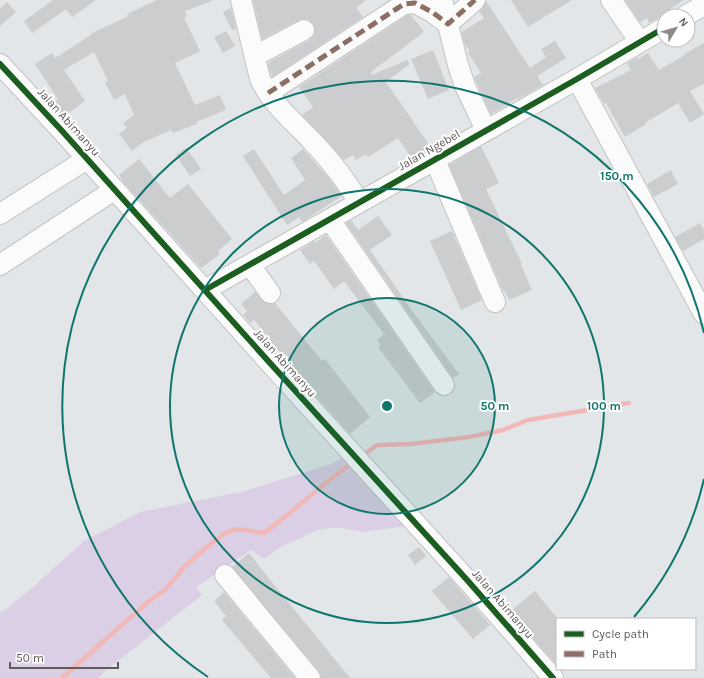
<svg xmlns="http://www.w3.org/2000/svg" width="704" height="678" viewBox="0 0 704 678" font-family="Karla,sans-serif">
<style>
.green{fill:#dacfe4}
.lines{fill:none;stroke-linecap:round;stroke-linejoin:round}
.stream{stroke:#f2b8b7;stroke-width:4.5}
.building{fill:#cbcdcf}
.minor-casing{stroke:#c3c2c2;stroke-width:22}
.minor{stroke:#fbfbfc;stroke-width:20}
.quiet{stroke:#8d6e63;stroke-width:5;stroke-dasharray:10 5;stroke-linecap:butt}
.cycleway-casing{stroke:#fff;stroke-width:8}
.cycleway{stroke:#1b5e20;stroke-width:6}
.ring{fill:none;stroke:#0f766e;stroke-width:2}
.labels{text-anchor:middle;stroke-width:4;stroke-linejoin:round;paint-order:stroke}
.street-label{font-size:12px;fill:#605a59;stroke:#fff}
.centre{fill:#0f766e;stroke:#fff;stroke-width:2}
.ring-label{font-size:12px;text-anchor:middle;font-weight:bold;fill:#0f766e;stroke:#fff;stroke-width:4;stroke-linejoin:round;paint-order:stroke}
</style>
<rect width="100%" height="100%" fill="#e3e6e8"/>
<!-- green -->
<path class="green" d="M 345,457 L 406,526 L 363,532 L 336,527 L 318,530 L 279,548 L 264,559 L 251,550 L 196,587 L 202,595 L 104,672 L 99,678 L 0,678 L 0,612 L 5,610 L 32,588 L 84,541 L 140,512 L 241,492 L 331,464 Z"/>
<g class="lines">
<!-- stream -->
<path class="stream" d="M 362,456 L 377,445 L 411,444 L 469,437 L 503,430 L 528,420 L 629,403
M 62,678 L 149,601 L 165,590 L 185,566 L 214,541 L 227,532 L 238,529 L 264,533 C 294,511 321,485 352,463"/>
</g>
<!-- building -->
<path class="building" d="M 53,0 L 96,0 L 72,17 L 66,9 L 32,33 L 24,21 Z
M 157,0 L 212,0 L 212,1 L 185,11 L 187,16 L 184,18 L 200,51 L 175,63 L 195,105 L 220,95 L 226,110 L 196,122 L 197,124 L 173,133 L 171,130 L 142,143 L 132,151 L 119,134 L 127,128 L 123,123 L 134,115 L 125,94 L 114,100 L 105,82 L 108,81 L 94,52 L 64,70 L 85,101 L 64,116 L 54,102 L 58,99 L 35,64 L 52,53 L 55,58 L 91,35 L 90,34 L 129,16 L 127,14 Z
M 253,0 L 366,0 L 356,8 L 363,17 L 272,77 L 268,64 L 270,63 L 269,62 L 310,40 L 314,36 L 315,31 L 314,25 L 310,20 L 304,19 L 299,20 L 262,39 Z
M 511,0 L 572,0 L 528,27 Z
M 625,0 L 684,0 L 670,9 L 672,13 L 668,16 L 658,18 L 649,23 L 647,18 L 640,22 Z
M 486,1 L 530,68 L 546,57 L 541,49 L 555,41 L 566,58 L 537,76 L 543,85 L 518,99 L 517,98 L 491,114 L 474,77 L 481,73 L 468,53 L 470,51 L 464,43 L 462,32 L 484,18 L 479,11 L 486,4 Z
M 7,2 L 16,12 L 0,26 L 0,8 Z
M 231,8 L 236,29 L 232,30 L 223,12 Z
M 408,15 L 411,15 L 424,32 L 371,72 L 372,75 L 407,60 L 410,64 L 386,82 L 430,146 L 412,159 L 398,138 L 368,157 L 366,154 L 356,160 L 353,155 L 344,160 L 302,115 L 313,107 L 299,87 Z
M 226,31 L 235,46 L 223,53 L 214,37 Z
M 704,43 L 704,84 L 690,91 L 704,114 L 690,123 L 678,103 L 645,123 L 646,124 L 625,137 L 606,103 L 604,104 L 595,88 L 631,70 L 627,63 L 637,57 L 638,59 L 648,53 L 659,70 L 685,55 L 684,54 Z
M 433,50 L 449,90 L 428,99 L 411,59 Z
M 481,146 L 499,183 L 486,189 L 522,264 L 521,265 L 532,290 L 509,300 L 504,290 L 503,291 L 449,165 Z
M 186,148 L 201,169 L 190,176 L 176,155 Z
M 254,149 L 284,195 L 305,180 L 291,158 L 303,149 L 328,177 L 342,196 L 302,222 L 299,217 L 287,225 L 243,156 Z
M 139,159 L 170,198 L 188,184 L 232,239 L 218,251 L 220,254 L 201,268 L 124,183 L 119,175 Z
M 671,170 L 678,184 L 654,197 L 647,184 Z
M 378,216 L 392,235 L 370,250 L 413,312 L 459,374 L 453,378 L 346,223 L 351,220 L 358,230 Z
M 700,223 L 704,230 L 704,239 L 683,251 L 675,237 Z
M 452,231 L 482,300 L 461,310 L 430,241 Z
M 326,235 L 435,392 L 420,403 L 378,347 L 381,345 L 377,340 L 384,334 L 344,281 L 334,289 L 314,261 L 310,264 L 300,250 L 314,241 L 315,243 Z
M 255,292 L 265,303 L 271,304 L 275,303 L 322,361 L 325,359 L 370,417 L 350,434 L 291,369 L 293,368 L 254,320 L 250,323 L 243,315 L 247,311 L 241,304 Z
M 419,547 L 426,556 L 415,565 L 408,555 Z
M 249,553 L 259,566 L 350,678 L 321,678 L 319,671 L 232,567 Z
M 449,577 L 490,625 L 473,639 L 432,591 Z
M 535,591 L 557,618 L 557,665 L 524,628 L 526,627 L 512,610 Z
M 224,592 L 295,678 L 271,678 L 222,620 L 226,616 L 214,601 Z"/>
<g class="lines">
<!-- minor casing -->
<g class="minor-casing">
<path id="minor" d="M 241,0 L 260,79 C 272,104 293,121 311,140 C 330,160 346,179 359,203
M 442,0 L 458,65 L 465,86 L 486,130
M 611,0 L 640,42
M 685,16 L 704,5
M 255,56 L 304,30
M 0,64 L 63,132 L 270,363 L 468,581 L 553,678
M 577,79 L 704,314
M 268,93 L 404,4 L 415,3 L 432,12 L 448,24 L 475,0
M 435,160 L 495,302
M 0,214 L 87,159
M 330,220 L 444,385
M 0,265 L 114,190
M 250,265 L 270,293
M 205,290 L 577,79 L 664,28
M 225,575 L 310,678"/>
</g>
<!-- minor -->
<use href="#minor" class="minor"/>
<!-- quiet -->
<path class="quiet" d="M 268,93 L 404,4 L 415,3 L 432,12 L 448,24 L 475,0"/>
<!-- cycleway casing -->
<g class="cycleway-casing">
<path id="cycleway" d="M 0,64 L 63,132 L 270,363 L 468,581 L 553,678
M 205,290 L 577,79 L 664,28"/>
</g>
<!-- cycleway -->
<use href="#cycleway" class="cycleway"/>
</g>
<!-- distance rings -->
<circle cx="387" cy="406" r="108" fill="#0f766e" fill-opacity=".12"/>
<g class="ring">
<circle cx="387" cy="406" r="108"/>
<circle cx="387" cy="406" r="217"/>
<path d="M704 479A325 325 0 0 1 634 617M208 677A325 325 0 1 1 704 333"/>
</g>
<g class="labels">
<!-- street labels -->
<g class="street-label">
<text transform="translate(69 122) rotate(48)" y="4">Jalan Abimanyu</text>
<text transform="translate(429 150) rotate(-30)" y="4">Jalan Ngebel</text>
<text transform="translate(285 363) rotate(48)" y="4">Jalan Abimanyu</text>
<text transform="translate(503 604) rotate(49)" y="4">Jalan Abimanyu</text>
</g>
</g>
<circle cx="387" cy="406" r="6" class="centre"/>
<g class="ring-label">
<text x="617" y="180">150 m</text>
<text x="495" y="410">50 m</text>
<text x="604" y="410">100 m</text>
</g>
<!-- legend -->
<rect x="556" y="618" width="140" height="52" fill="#ffffff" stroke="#bfbdbd"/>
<rect x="564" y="631" width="20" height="6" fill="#1b5e20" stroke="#bfbdbd"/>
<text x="592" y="638" font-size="12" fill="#605a59">Cycle path</text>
<rect x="564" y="651" width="20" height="6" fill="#8d6e63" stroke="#bfbdbd"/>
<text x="592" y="658" font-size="12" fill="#605a59">Path</text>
<!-- north arrow -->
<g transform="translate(676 28) rotate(52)"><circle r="19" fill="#ffffff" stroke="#bfbdbd"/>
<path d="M0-3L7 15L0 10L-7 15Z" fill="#8e8b8b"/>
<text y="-6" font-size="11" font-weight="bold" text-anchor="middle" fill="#605a59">N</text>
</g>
<!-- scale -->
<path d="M10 662v6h108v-6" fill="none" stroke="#605a59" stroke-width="2"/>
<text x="16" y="662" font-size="12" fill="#605a59" stroke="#ffffff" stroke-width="3" paint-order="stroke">50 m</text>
</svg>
